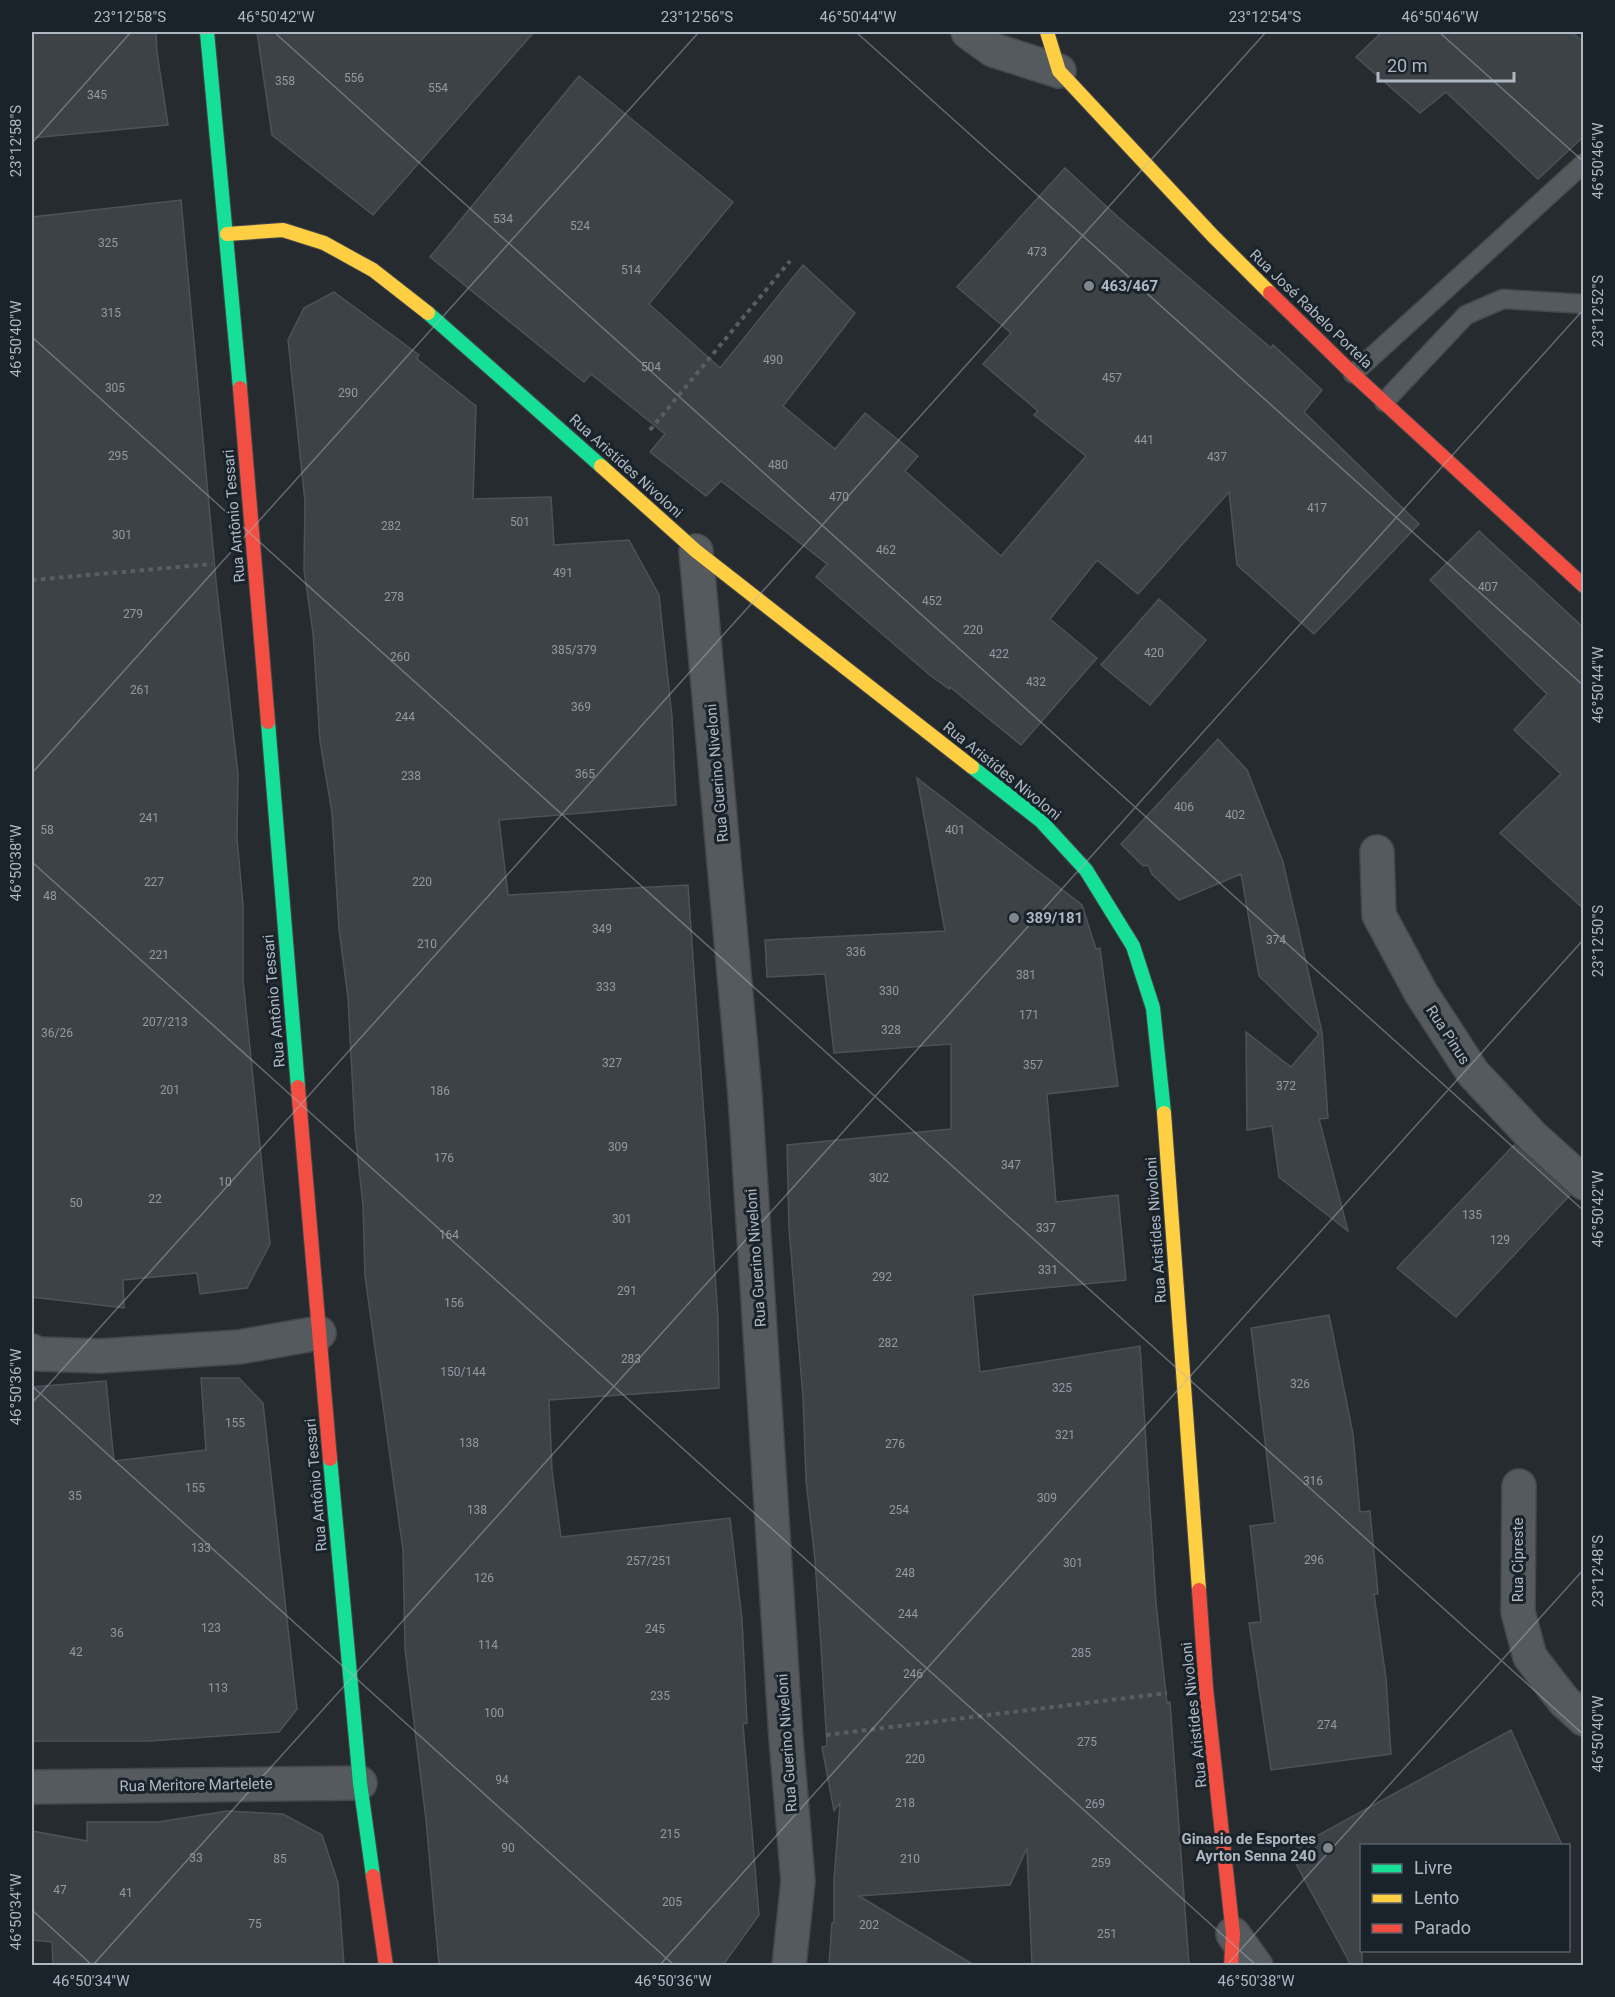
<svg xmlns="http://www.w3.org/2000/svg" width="1615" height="1997" viewBox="0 0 1615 1997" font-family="Roboto,sans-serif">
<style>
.building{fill:#3d4247;stroke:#4d5258;stroke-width:1.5}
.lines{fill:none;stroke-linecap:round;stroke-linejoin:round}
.lane-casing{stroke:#44474b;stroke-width:21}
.street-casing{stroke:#44474b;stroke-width:36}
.fast-casing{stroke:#44474b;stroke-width:16}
.slow-casing{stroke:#44474b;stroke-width:16}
.jam-casing{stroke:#44474b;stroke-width:16}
.path{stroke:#585e63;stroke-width:4;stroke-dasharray:4.5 4.5;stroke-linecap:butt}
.lane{stroke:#555a5e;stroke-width:18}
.street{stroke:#555a5e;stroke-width:33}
.fast{stroke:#16e098;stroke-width:14}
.slow{stroke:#ffcf43;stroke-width:14}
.jam{stroke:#f24e42;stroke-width:14}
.ticks{fill:none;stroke:#aeb8c2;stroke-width:1.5;stroke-opacity:0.45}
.poi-dot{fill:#7e878f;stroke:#1a222a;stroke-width:2}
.labels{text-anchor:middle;stroke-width:6;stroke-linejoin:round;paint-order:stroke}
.number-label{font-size:12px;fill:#929aa3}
.poi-label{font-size:15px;font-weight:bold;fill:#aeb8c2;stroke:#1a222a;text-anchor:start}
.street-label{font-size:15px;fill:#aeb8c2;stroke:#1a222a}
.neatline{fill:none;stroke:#aeb8c2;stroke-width:2}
.ticks-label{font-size:15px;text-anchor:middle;fill:#aeb8c2}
</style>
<rect width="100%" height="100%" fill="#262b30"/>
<!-- building -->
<path class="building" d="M 32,32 L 156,32 L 157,52 L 168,125 L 32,138 Z
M 257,32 L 534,32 L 373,215 L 272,135 Z
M 1382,32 L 1571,32 L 1584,42 L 1584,136 L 1538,179 L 1446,92 L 1420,113 L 1356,57 Z
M 579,76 L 733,202 L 649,304 L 720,368 L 803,265 L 855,313 L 783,406 L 835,449 L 865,413 L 918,456 L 905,471 L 1001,556 L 1086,456 L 1034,415 L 1038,411 L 983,364 L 1011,333 L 957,287 L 1065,168 L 1118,217 L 1271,348 L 1273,345 L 1322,390 L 1304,412 L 1419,524 L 1314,634 L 1237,565 L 1229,492 L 1138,594 L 1097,560 L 1050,619 L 1097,658 L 1021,745 L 950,687 L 949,689 L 931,676 L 816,577 L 827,564 L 721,481 L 706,496 L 650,452 L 665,434 L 591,374 L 584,382 L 430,257 Z
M 181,200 L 216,581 L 238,774 L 237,838 L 243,905 L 243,980 L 270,1244 L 247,1288 L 200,1294 L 197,1273 L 123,1280 L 124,1308 L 32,1297 L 32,217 Z
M 334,292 L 419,355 L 417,359 L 476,406 L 473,499 L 551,497 L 554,545 L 629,540 L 659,595 L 672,717 L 676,805 L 499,820 L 508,895 L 688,885 L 718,1317 L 719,1388 L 549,1400 L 552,1471 L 561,1537 L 730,1518 L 742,1619 L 747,1723 L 743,1724 L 759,1915 L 723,1965 L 439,1965 L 426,1820 L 405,1649 L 403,1550 L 365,1276 L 363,1206 L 355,1130 L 348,998 L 339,929 L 332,813 L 320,741 L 313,633 L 304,570 L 305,502 L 288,340 L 304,308 Z
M 1479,531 L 1584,628 L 1584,909 L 1500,833 L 1561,774 L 1514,730 L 1547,694 L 1430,580 Z
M 1159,599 L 1206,640 L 1150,705 L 1101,665 Z
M 1218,739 L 1247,770 L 1283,862 L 1322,1032 L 1328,1118 L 1319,1119 L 1348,1231 L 1279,1177 L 1272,1126 L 1247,1130 L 1246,1032 L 1291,1067 L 1319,1034 L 1259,976 L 1241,874 L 1179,900 L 1152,874 L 1148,865 L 1143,866 L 1121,844 Z
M 917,778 L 1082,905 L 1096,949 L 1100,948 L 1118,1086 L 1047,1094 L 1056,1202 L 1118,1195 L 1126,1280 L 973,1295 L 980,1372 L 1140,1346 L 1156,1603 L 1167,1703 L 1170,1702 L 1189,1965 L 1032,1965 L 1027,1848 L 1010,1885 L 859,1896 L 974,1965 L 829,1965 L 832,1923 L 834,1922 L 834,1880 L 840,1803 L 834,1811 L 822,1747 L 827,1746 L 821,1646 L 815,1560 L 806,1480 L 803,1397 L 789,1228 L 787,1145 L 951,1129 L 951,1044 L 834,1053 L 825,974 L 767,977 L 765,940 L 945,931 Z
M 1514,1145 L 1570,1195 L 1456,1317 L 1397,1268 Z
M 1329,1315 L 1353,1434 L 1360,1512 L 1370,1511 L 1378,1594 L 1374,1594 L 1386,1678 L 1391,1754 L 1271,1770 L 1249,1623 L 1261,1622 L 1250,1526 L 1275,1523 L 1251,1328 Z
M 201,1378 L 239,1378 L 263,1403 L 297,1709 L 279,1732 L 150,1741 L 32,1741 L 32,1387 L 106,1381 L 114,1461 L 206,1450 Z
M 1511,1730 L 1562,1845 L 1362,1845 L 1362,1965 L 1351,1965 L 1289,1851 Z
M 227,1811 L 283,1814 L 322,1835 L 338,1883 L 344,1965 L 53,1965 L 52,1942 L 32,1940 L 32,1831 L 87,1841 L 87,1822 L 158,1822 Z"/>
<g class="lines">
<!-- lane casing -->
<g class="lane-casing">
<path id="lane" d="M 1353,374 L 1584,163
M 1384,402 L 1466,315 L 1503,299 L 1584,304"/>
</g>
<!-- street casing -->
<g class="street-casing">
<path id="street" d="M 968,32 L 993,50 L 1059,71
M 696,551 L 745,1095 L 786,1739 L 798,1881 L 789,1966
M 1377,852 L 1379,915 L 1421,993 L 1473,1073 L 1532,1136 L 1584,1183
M 32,1351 L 38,1354 L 99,1356 L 239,1347 L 319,1333
M 1519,1486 L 1518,1612 L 1530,1657 L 1564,1701 L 1584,1719
M 32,1787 L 360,1783
M 1233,1934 L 1256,1966"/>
</g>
<!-- fast casing -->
<g class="fast-casing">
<path id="fast" d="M 207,32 L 240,388
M 428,313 L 601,466
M 268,722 L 298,1087
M 972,767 L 1041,821 L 1086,870 L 1133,946 L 1153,1008 L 1164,1113
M 330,1459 L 360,1783 L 373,1876"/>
</g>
<!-- slow casing -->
<g class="slow-casing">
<path id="slow" d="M 1047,32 L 1059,71 L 1213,236 L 1270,293
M 227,234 L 283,230 L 324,243 L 373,270 L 428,313
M 601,466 L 696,551 L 972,767
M 1164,1113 L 1199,1590"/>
</g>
<!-- jam casing -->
<g class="jam-casing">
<path id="jam" d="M 1270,293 L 1353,374 L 1584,586
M 240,388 L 268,722
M 298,1087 L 330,1459
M 1199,1590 L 1206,1688 L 1233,1934 L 1231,1966
M 373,1876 L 386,1966"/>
</g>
<!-- path -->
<path class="path" d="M 650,430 L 790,261
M 32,580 L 212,564
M 826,1735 L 1167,1693"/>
<!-- lane -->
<use href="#lane" class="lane"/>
<!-- street -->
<use href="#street" class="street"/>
<!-- fast -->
<use href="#fast" class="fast"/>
<!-- slow -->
<use href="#slow" class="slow"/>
<!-- jam -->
<use href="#jam" class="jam"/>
</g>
<!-- ticks -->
<path class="ticks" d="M 274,32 L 1584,1211M 856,32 L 1584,686M 1439,32 L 1584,162M 32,143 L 131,32M 32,337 L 1584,1735M 32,773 L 699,32M 32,862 L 1257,1966M 32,1386 L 675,1966M 32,1403 L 1266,32M 32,1910 L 93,1966M 92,1966 L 1584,309M 659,1966 L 1584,939M 1226,1966 L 1584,1569"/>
<!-- markers -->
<g class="poi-dot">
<circle cx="1089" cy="286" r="6"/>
<circle cx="1014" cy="918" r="6"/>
<circle cx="1328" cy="1848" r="6"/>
</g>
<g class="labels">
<!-- number labels -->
<g class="number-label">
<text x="354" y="82">556</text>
<text x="285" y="85">358</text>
<text x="438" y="92">554</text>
<text x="97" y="99">345</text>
<text x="503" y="223">534</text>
<text x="580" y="230">524</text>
<text x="108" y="247">325</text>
<text x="1037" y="256">473</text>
<text x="631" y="274">514</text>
<text x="111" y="317">315</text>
<text x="773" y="364">490</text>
<text x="651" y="371">504</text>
<text x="1112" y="382">457</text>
<text x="115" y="392">305</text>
<text x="348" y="397">290</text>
<text x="1144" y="444">441</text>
<text x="118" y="460">295</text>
<text x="1217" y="461">437</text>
<text x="778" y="469">480</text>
<text x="839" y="501">470</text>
<text x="1317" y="512">417</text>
<text x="520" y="526">501</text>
<text x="391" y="530">282</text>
<text x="122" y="539">301</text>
<text x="886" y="554">462</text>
<text x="563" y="577">491</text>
<text x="1488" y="591">407</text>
<text x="394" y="601">278</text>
<text x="932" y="605">452</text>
<text x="133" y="618">279</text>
<text x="973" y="634">220</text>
<text x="574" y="654">385/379</text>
<text x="1154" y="657">420</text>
<text x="999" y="658">422</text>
<text x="400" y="661">260</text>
<text x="1036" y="686">432</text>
<text x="140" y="694">261</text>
<text x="581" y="711">369</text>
<text x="405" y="721">244</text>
<text x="585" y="778">365</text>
<text x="411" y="780">238</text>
<text x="1184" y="811">406</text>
<text x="1235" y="819">402</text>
<text x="149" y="822">241</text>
<text x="47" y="834">58</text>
<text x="955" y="834">401</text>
<text x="154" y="886">227</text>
<text x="422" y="886">220</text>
<text x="50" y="900">48</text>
<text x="602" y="933">349</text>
<text x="1276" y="944">374</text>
<text x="427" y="948">210</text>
<text x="856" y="956">336</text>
<text x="159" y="959">221</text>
<text x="1026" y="979">381</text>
<text x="606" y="991">333</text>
<text x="889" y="995">330</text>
<text x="1029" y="1019">171</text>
<text x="165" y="1026">207/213</text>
<text x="891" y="1034">328</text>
<text x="57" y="1037">36/26</text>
<text x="612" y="1067">327</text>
<text x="1033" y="1069">357</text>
<text x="1286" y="1090">372</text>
<text x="170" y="1094">201</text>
<text x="440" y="1095">186</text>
<text x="618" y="1151">309</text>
<text x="444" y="1162">176</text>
<text x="1011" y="1169">347</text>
<text x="879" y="1182">302</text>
<text x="225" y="1186">10</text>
<text x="155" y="1203">22</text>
<text x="76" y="1207">50</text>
<text x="1472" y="1219">135</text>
<text x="622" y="1223">301</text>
<text x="1046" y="1232">337</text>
<text x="449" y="1239">164</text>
<text x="1500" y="1244">129</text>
<text x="1048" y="1274">331</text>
<text x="882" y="1281">292</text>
<text x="627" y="1295">291</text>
<text x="454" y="1307">156</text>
<text x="888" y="1347">282</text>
<text x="631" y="1363">283</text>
<text x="463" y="1376">150/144</text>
<text x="1300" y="1388">326</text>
<text x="1062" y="1392">325</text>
<text x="235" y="1427">155</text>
<text x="1065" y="1439">321</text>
<text x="469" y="1447">138</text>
<text x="895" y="1448">276</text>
<text x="1313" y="1485">316</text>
<text x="195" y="1492">155</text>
<text x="75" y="1500">35</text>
<text x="1047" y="1502">309</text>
<text x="477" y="1514">138</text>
<text x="899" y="1514">254</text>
<text x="201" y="1552">133</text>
<text x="1314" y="1564">296</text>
<text x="649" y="1565">257/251</text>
<text x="1073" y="1567">301</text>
<text x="905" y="1577">248</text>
<text x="484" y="1582">126</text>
<text x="908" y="1618">244</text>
<text x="211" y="1632">123</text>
<text x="655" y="1633">245</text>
<text x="117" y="1637">36</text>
<text x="488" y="1649">114</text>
<text x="76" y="1656">42</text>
<text x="1081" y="1657">285</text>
<text x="913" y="1678">246</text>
<text x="218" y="1692">113</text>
<text x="660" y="1700">235</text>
<text x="494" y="1717">100</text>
<text x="1327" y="1729">274</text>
<text x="1087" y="1746">275</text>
<text x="915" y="1763">220</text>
<text x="502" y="1784">94</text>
<text x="905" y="1807">218</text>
<text x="1095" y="1808">269</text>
<text x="670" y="1838">215</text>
<text x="508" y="1852">90</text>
<text x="196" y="1862">33</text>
<text x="280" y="1863">85</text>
<text x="910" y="1863">210</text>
<text x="1101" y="1867">259</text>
<text x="60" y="1894">47</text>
<text x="126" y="1897">41</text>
<text x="672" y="1906">205</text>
<text x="255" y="1928">75</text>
<text x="869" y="1929">202</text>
<text x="1107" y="1938">251</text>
</g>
<!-- poi labels -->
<g class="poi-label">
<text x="1101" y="291">463/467</text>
<text x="1026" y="923">389/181</text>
<text x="1316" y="1844" text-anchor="end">Ginasio de Esportes<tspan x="1316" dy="17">Ayrton Senna 240</tspan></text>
</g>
<!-- street labels -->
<g class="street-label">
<text transform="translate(1311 309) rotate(44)" y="5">Rua José Rabelo Portela</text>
<text transform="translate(626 466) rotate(42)" y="5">Rua Aristídes Nivoloni</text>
<text transform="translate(234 516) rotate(-95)" y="5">Rua Antônio Tessari</text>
<text transform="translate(1002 771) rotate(39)" y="5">Rua Aristídes Nivoloni</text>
<text transform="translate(717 773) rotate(-95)" y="5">Rua Guerino Niveloni</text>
<text transform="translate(274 1001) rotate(-95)" y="5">Rua Antônio Tessari</text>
<text transform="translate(1448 1035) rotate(57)" y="5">Rua Pinus</text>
<text transform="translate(1156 1230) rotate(-94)" y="5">Rua Aristídes Nivoloni</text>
<text transform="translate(756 1258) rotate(-94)" y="5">Rua Guerino Niveloni</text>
<text transform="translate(316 1485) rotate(-95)" y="5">Rua Antônio Tessari</text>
<text transform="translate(1518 1560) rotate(-90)" y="5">Rua Cipreste</text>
<text transform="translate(1194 1715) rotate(-96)" y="5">Rua Aristídes Nivoloni</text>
<text transform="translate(787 1743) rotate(-94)" y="5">Rua Guerino Niveloni</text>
<text transform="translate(196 1785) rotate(-1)" y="5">Rua Meritore Martelete</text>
</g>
</g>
<!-- border -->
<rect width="1615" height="1997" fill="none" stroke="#1a222a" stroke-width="66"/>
<!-- legend -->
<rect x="1360" y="1844" width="210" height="108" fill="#1a222a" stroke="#555e67" stroke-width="1.5"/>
<rect x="1372" y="1864" width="30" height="9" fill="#16e098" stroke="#555e67" stroke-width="1.5"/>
<text x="1414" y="1874" font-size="18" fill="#aeb8c2">Livre</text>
<rect x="1372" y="1894" width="30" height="9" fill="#ffcf43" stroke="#555e67" stroke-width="1.5"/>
<text x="1414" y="1904" font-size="18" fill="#aeb8c2">Lento</text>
<rect x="1372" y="1924" width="30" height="9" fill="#f24e42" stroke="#555e67" stroke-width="1.5"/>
<text x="1414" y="1934" font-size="18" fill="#aeb8c2">Parado</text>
<!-- scale -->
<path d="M1378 72v9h136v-9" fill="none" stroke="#aeb8c2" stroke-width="3"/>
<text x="1387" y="72" font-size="18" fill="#aeb8c2" stroke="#1a222a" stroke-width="4.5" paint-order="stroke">20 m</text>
<rect x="33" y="33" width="1549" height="1931" class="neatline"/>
<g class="ticks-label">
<text x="130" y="22">23°12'58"S</text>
<text x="276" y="22">46°50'42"W</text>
<text x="697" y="22">23°12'56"S</text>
<text x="858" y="22">46°50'44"W</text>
<text x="1265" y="22">23°12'54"S</text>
<text x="1440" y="22">46°50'46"W</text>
<text transform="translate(16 141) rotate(-90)" y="5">23°12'58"S</text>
<text transform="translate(1598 161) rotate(-90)" y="5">46°50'46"W</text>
<text transform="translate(1598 311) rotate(-90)" y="5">23°12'52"S</text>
<text transform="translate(16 339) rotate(-90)" y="5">46°50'40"W</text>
<text transform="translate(1598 685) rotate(-90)" y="5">46°50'44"W</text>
<text transform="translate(16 863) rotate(-90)" y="5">46°50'38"W</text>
<text transform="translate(1598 941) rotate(-90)" y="5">23°12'50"S</text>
<text transform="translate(1598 1209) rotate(-90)" y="5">46°50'42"W</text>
<text transform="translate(16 1387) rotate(-90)" y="5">46°50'36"W</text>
<text transform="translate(1598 1571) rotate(-90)" y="5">23°12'48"S</text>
<text transform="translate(1598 1734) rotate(-90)" y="5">46°50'40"W</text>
<text transform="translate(16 1912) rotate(-90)" y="5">46°50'34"W</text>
<text x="91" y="1986">46°50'34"W</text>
<text x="673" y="1986">46°50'36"W</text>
<text x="1256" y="1986">46°50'38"W</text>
</g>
</svg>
